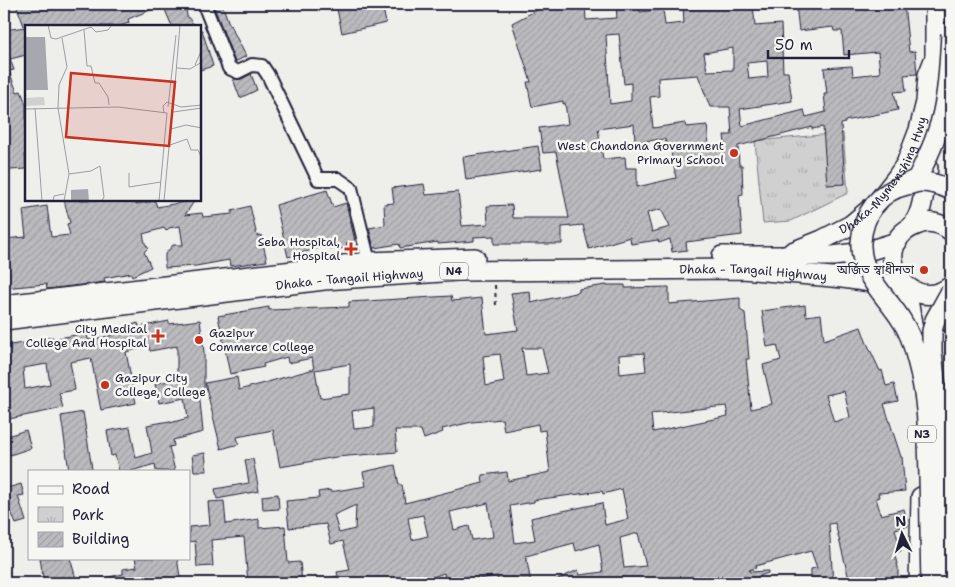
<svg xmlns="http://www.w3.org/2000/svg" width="955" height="587" viewBox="0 0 955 587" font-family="'Shantell Sans','Noto Sans Bengali',sans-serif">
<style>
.park{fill:url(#park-tufts);stroke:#797986}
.building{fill:url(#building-hatch);stroke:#22223b;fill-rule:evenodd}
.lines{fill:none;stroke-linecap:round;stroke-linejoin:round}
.minor-casing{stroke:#22223b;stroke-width:16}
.highway-casing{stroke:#22223b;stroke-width:22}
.path{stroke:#22223b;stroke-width:2;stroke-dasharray:4 4;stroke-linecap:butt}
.minor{stroke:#f6f6f2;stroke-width:12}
.highway{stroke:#f6f6f2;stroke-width:19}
.highway-bridge-casing{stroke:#22223b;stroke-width:22;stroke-linecap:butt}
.highway-bridge{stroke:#f6f6f2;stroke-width:19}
.poi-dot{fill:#c8321e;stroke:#f6f6f2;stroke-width:2}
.labels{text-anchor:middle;stroke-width:5;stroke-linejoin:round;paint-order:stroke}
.shield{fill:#f6f6f2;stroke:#626272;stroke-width:1}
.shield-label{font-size:11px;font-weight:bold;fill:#22223b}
.poi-label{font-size:12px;fill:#22223b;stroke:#f6f6f2;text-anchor:end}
.street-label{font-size:12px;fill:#22223b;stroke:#f6f6f2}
.inset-road{fill:none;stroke:#9c9ca5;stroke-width:1}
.view{fill:#c8321e;fill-opacity:0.15;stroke:#c8321e;stroke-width:2.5}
.inset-edge{fill:none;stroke:#22223b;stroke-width:2.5}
</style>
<defs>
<pattern id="park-tufts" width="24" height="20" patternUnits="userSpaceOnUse" patternTransform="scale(1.25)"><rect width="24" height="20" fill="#d0d0d1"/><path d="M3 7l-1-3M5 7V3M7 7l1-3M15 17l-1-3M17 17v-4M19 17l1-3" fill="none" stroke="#b2b2b4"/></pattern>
<pattern id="building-hatch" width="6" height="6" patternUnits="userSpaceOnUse" patternTransform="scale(1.25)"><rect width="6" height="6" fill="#bbbbbf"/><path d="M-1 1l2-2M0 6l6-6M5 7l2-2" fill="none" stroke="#a0a0a5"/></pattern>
</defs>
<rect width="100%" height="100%" fill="#eeeeeb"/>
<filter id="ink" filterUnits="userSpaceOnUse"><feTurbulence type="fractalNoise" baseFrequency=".02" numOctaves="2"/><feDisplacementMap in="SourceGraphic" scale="10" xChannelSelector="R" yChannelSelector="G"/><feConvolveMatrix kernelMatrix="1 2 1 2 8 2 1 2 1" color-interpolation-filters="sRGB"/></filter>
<g filter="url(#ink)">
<!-- park -->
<path class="park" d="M 843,133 L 848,193 L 791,221 L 763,223 L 755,141 Z"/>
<!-- building -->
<path class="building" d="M 16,4 L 47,4 L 48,6 L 56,4 L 185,4 L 187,16 L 195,26 L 173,26 L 171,24 L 163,5 L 128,19 L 129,23 L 119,26 L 24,26 Z
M 213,4 L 222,4 L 228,21 L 246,56 L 235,62 Z
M 361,4 L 382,4 L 386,23 L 342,33 L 337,9 Z
M 537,4 L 585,4 L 586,20 L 617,18 L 616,6 L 639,4 L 640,12 L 663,9 L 665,25 L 684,23 L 683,6 L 702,4 L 753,4 L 755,26 L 781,24 L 783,72 L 788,72 L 792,101 L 740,109 L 742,126 L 804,110 L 806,117 L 826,112 L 824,94 L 827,94 L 824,68 L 852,66 L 853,76 L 880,73 L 878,52 L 844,55 L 842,31 L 834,31 L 833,27 L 799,31 L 796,4 L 904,4 L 909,52 L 915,51 L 917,74 L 904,75 L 906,91 L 894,92 L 898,110 L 845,121 L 845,123 L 841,124 L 845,184 L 827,185 L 823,127 L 812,129 L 812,127 L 738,146 L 739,165 L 742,165 L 743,194 L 739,195 L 742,235 L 686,242 L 687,250 L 672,252 L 670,239 L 659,243 L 658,240 L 631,244 L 630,237 L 589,249 L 583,225 L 562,227 L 562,244 L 494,244 L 494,236 L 474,237 L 474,241 L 438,244 L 438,242 L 400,248 L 399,244 L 374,248 L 369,228 L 385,225 L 384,204 L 394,203 L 392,188 L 424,184 L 426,195 L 458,192 L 462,226 L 488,224 L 487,206 L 512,205 L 513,218 L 569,218 L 556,152 L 543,153 L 539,128 L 568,124 L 565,103 L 563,104 L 563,101 L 532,107 L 527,82 L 531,82 L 512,23 L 537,10 ZM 619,34 L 624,84 L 631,83 L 631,101 L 610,104 L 606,35 ZM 733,48 L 733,70 L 707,71 L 704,53 ZM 767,61 L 768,77 L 749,79 L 747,63 ZM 698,75 L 710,107 L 730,107 L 732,135 L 724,135 L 725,145 L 709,146 L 707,125 L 686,127 L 685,123 L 653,128 L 650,97 L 659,96 L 658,78 ZM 634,124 L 635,142 L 665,139 L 667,148 L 670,147 L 676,178 L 637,187 L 637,168 L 626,168 L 625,157 L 603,159 L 598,129 ZM 661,209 L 670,227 L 652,232 L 647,213 Z
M 26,27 L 26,55 L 10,59 L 14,70 L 9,71 L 17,92 L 21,91 L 26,104 L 26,153 L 25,153 L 26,169 L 10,170 L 8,158 L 4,159 L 4,30 Z
M 200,30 L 202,30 L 213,66 L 200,70 Z
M 251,74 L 257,90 L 240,98 L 233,79 L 241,79 Z
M 538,146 L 542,169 L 466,180 L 463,157 Z
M 327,190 L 333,207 L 346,203 L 355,241 L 346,243 L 348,248 L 330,249 L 329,245 L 288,257 L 276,205 Z
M 64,200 L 135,200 L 136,204 L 155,201 L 157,207 L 195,200 L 185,215 L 202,213 L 203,217 L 232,214 L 232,211 L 250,206 L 257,236 L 261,235 L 267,261 L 230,266 L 229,260 L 196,266 L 165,268 L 165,254 L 173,245 L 183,245 L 180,226 L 169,228 L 166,231 L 164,228 L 143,234 L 145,243 L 148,248 L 144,252 L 151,267 L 132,276 L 131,273 L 104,278 L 105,282 L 47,289 L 46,284 L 4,288 L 4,239 L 26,237 L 23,210 L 47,206 L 51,237 L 70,235 L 67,224 L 70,223 Z
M 606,285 L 625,285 L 625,288 L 669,287 L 669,304 L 740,298 L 740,310 L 745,313 L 749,359 L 746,359 L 751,409 L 772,404 L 763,365 L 781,360 L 777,345 L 767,347 L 762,311 L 805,305 L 806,316 L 821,314 L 824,340 L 861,327 L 866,341 L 880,371 L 882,370 L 886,386 L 894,384 L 898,401 L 884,404 L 901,457 L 902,457 L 905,491 L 878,493 L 879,497 L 876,498 L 881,515 L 904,509 L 908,526 L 895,529 L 901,551 L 894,553 L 898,567 L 898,583 L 850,583 L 835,523 L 829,524 L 833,583 L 811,583 L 811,569 L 817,568 L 811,551 L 755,566 L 756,568 L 749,570 L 750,572 L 768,571 L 768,573 L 741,583 L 549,583 L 578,570 L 580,575 L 603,572 L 599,544 L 576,551 L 574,543 L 526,556 L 531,583 L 498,583 L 497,576 L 479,579 L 480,582 L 472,583 L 446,583 L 444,573 L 427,579 L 428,583 L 320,583 L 320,580 L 338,576 L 337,572 L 350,570 L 343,541 L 331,544 L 326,524 L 289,528 L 286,501 L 319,498 L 318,492 L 330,490 L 330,492 L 366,486 L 363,472 L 395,465 L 399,485 L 402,485 L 405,503 L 483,483 L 482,475 L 507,472 L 508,481 L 550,472 L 545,430 L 539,431 L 538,424 L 504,431 L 502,419 L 472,422 L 442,429 L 443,432 L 424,439 L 421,430 L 395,430 L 397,452 L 336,457 L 280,467 L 273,430 L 237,437 L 239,444 L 221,449 L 205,383 L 237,377 L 239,390 L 314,369 L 312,358 L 288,363 L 287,357 L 263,364 L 264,367 L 230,374 L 218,316 L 269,307 L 269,310 L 349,307 L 349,302 L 451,296 L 452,301 L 482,298 L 486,334 L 518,330 L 511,293 L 530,291 L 531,303 L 579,292 L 579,289 ZM 522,348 L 542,348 L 548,373 L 526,376 ZM 644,353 L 646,371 L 620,374 L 619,355 ZM 500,354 L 504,382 L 486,386 L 483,356 ZM 350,364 L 350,394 L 320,398 L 315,370 ZM 844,391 L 850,417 L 834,422 L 826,395 ZM 726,406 L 728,416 L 653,432 L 651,414 ZM 374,408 L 374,427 L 354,429 L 352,411 ZM 622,489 L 628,519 L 605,525 L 602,503 L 553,513 L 531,518 L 535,540 L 515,543 L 510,506 L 534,502 L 534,500 L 602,491 L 603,494 ZM 488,503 L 493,537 L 472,540 L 469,526 L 454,530 L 450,512 ZM 356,505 L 355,529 L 339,533 L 334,515 ZM 423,515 L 428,536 L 412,540 L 408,518 ZM 638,533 L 646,566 L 624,568 L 620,538 Z
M 200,320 L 204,352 L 204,390 L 199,391 L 203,432 L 173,440 L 174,446 L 169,447 L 175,471 L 156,471 L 155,464 L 131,471 L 119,471 L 115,455 L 111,456 L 107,431 L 130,427 L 136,458 L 152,453 L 147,425 L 170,421 L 170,423 L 188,418 L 185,398 L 159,403 L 155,384 L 177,379 L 177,346 L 150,351 L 149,346 L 126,352 L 136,403 L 101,410 L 91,358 L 70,362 L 75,390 L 59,393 L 63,408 L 4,420 L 4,346 L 30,342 L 53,337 L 53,339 L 87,333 L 88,340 L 124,333 L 122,328 L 138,323 L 139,327 L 169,321 L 169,324 ZM 47,364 L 50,384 L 25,389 L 23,368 Z
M 83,412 L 92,469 L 69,471 L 61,416 Z
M 26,430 L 31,448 L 4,457 L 4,437 Z
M 205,453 L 207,471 L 194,471 L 192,455 Z
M 253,459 L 259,491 L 217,499 L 215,489 L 249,483 L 245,460 Z
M 21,484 L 24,495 L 18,496 L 26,521 L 16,524 L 12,514 L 4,517 L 4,489 Z
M 278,494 L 279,509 L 263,510 L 262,496 Z
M 224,501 L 226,524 L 259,519 L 259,528 L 285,526 L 288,563 L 300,562 L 302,583 L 248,583 L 244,537 L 211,540 L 213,566 L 197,567 L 195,541 L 189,542 L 189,527 L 210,525 L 208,502 Z
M 40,558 L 70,558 L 77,582 L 44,583 Z
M 135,558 L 177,558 L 180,577 L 156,579 L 156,583 L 100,583 L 100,579 L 123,574 L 123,569 L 137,567 Z"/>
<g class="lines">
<!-- minor casing -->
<g class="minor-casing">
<path id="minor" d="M 204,4 L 229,68 L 238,72 L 252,65 L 262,66 L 268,75 L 318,179 L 338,179 L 351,188 L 369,262"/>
</g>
<!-- highway casing -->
<g class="highway-casing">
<g id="highway">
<path d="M 935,4 L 935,68"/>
<path d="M 912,226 C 924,212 924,186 928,168"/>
<path d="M 951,231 C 942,224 930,220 919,224 C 864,242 906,320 951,286"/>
<path id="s1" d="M 792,252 L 822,240 L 851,225 L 876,204 L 897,177 L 906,164 L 919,130 L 926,102 L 928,75 L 936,55"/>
<path d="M 722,256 L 833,256 L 864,252 L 897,242"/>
<path d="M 949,288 L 951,323"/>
<path d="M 4,305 L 369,262 L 475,258"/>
<path id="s2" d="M 4,320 L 324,280 L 457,271 L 743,269 L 843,278 L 906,287 L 915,342"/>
<path d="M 919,583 L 921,497"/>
</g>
</g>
<!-- path -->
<path class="path" d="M 495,285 L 496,306"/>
<!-- minor -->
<use href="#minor" class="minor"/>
<!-- highway -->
<use href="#highway" class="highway"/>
<!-- highway-bridge casing -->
<g class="highway-bridge-casing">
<path id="highway-bridge" d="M 906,184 L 917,179 C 924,164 932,149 937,133 C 948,102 949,67 951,34
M 931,583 C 930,548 930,512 929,477 C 928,437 928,399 917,360 C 914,347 910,333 902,321 C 887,296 859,275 861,242 C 863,214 879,191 907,185 C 912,184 917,182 922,182 C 932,182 942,186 951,190
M 947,583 L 942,439 L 932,352 L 932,331 L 935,320 L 951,291"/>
</g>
<!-- highway-bridge -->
<use href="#highway-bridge" class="highway-bridge"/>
</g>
</g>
<!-- markers -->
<g class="poi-dot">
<circle cx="734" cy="153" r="5"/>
<path d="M348.5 241.5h5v5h5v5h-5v5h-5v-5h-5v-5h5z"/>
<circle cx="924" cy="270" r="5"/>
<path d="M155.5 328.5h5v5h5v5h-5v5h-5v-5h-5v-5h5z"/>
<circle cx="199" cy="340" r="5"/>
<circle cx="105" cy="385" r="5"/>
</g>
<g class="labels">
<!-- shield labels -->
<g class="shield">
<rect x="440" y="262.5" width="28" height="17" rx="4"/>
<rect x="908" y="425.5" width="28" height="17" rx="4"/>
</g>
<g class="shield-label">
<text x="454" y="275">N4</text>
<text x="922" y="438">N3</text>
</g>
<!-- poi labels -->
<g class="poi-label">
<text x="724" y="150">West Chandona Government<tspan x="724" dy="14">Primary School</tspan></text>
<text x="340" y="246">Seba Hospital,<tspan x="340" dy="14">Hospital</tspan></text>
<text x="914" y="274">অর্জিত স্বাধীনতা</text>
<text x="147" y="333">City Medical<tspan x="147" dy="14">College And Hospital</tspan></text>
<text x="209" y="337" text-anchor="start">Gazipur<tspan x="209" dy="14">Commerce College</tspan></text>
<text x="115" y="382" text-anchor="start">Gazipur City<tspan x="115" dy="14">College, College</tspan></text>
</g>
<!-- street labels -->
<g class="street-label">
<text dy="4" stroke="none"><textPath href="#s1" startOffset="125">Dhaka-Mymenshing Hwy</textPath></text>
<text dy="4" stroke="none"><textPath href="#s2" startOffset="752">Dhaka - Tangail Highway</textPath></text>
<text dy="4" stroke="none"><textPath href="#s2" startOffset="348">Dhaka - Tangail Highway</textPath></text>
</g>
</g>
<!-- overview -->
<g transform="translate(25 25)">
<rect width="176" height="176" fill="#eeeeeb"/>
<path d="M 19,72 L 20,80 L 0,81 L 0,73 Z" fill="#d0d0d1"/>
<path d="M 0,12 L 20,12 L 23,65 L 0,65 ZM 63,164 L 64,176 L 46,176 L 46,165 Z" fill="#a7a7af"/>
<path class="inset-road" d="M 23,0 L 26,13 L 31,14 L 66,2 L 71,7 L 83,5 L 87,0M 59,5 L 62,41 L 66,41 L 70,58 L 74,58 L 83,72 L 84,80M 37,13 L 42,42 L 34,60 L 33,83 L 44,149 L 39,176M 170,40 L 177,24M 152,43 L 165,44 L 177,37M 143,82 L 151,10M 10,83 L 17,176M 148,83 L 155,0M 0,84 L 93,82 L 142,88 L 134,176M 148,87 L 177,83M 139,88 L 138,81 L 142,77 L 156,82 L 177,80M 146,104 L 161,100 L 177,103M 145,120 L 162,114 L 166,125 L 173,125 L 177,134M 104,148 L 104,162 L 136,157M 44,149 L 66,146 L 75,141 L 79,172 L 77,176M 28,176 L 29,171 L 39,169M 139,176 L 147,89"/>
<path class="view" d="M 46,48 L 150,57 L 144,121 L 41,112 Z"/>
<rect width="176" height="176" class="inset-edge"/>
</g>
<!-- margin -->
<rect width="955" height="587" fill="none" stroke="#f6f6f2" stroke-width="20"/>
<rect x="10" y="10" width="935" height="567" fill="none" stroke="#22223b" stroke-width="2" filter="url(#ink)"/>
<!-- legend -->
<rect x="28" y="470" width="162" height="90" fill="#f6f6f2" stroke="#a1a1a9"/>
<rect x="38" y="486" width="25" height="8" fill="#f6f6f2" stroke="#a1a1a9"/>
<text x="72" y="494" font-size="15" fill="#22223b">Road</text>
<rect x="38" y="507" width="25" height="15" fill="url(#park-tufts)" stroke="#a1a1a9"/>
<text x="72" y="520" font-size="15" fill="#22223b">Park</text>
<rect x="38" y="532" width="25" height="15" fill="url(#building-hatch)" stroke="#a1a1a9"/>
<text x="72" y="544" font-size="15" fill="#22223b">Building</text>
<!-- north arrow -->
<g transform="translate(902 534) rotate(355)" stroke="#f6f6f2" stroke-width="4" paint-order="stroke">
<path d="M0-4L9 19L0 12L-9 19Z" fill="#22223b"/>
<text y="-8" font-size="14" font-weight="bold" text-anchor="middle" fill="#22223b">N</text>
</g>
<!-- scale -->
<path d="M768 50v8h81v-8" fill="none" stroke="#22223b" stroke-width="2.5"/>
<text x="775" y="50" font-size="15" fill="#22223b" stroke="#f6f6f2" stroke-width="4" paint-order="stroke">50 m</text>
</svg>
